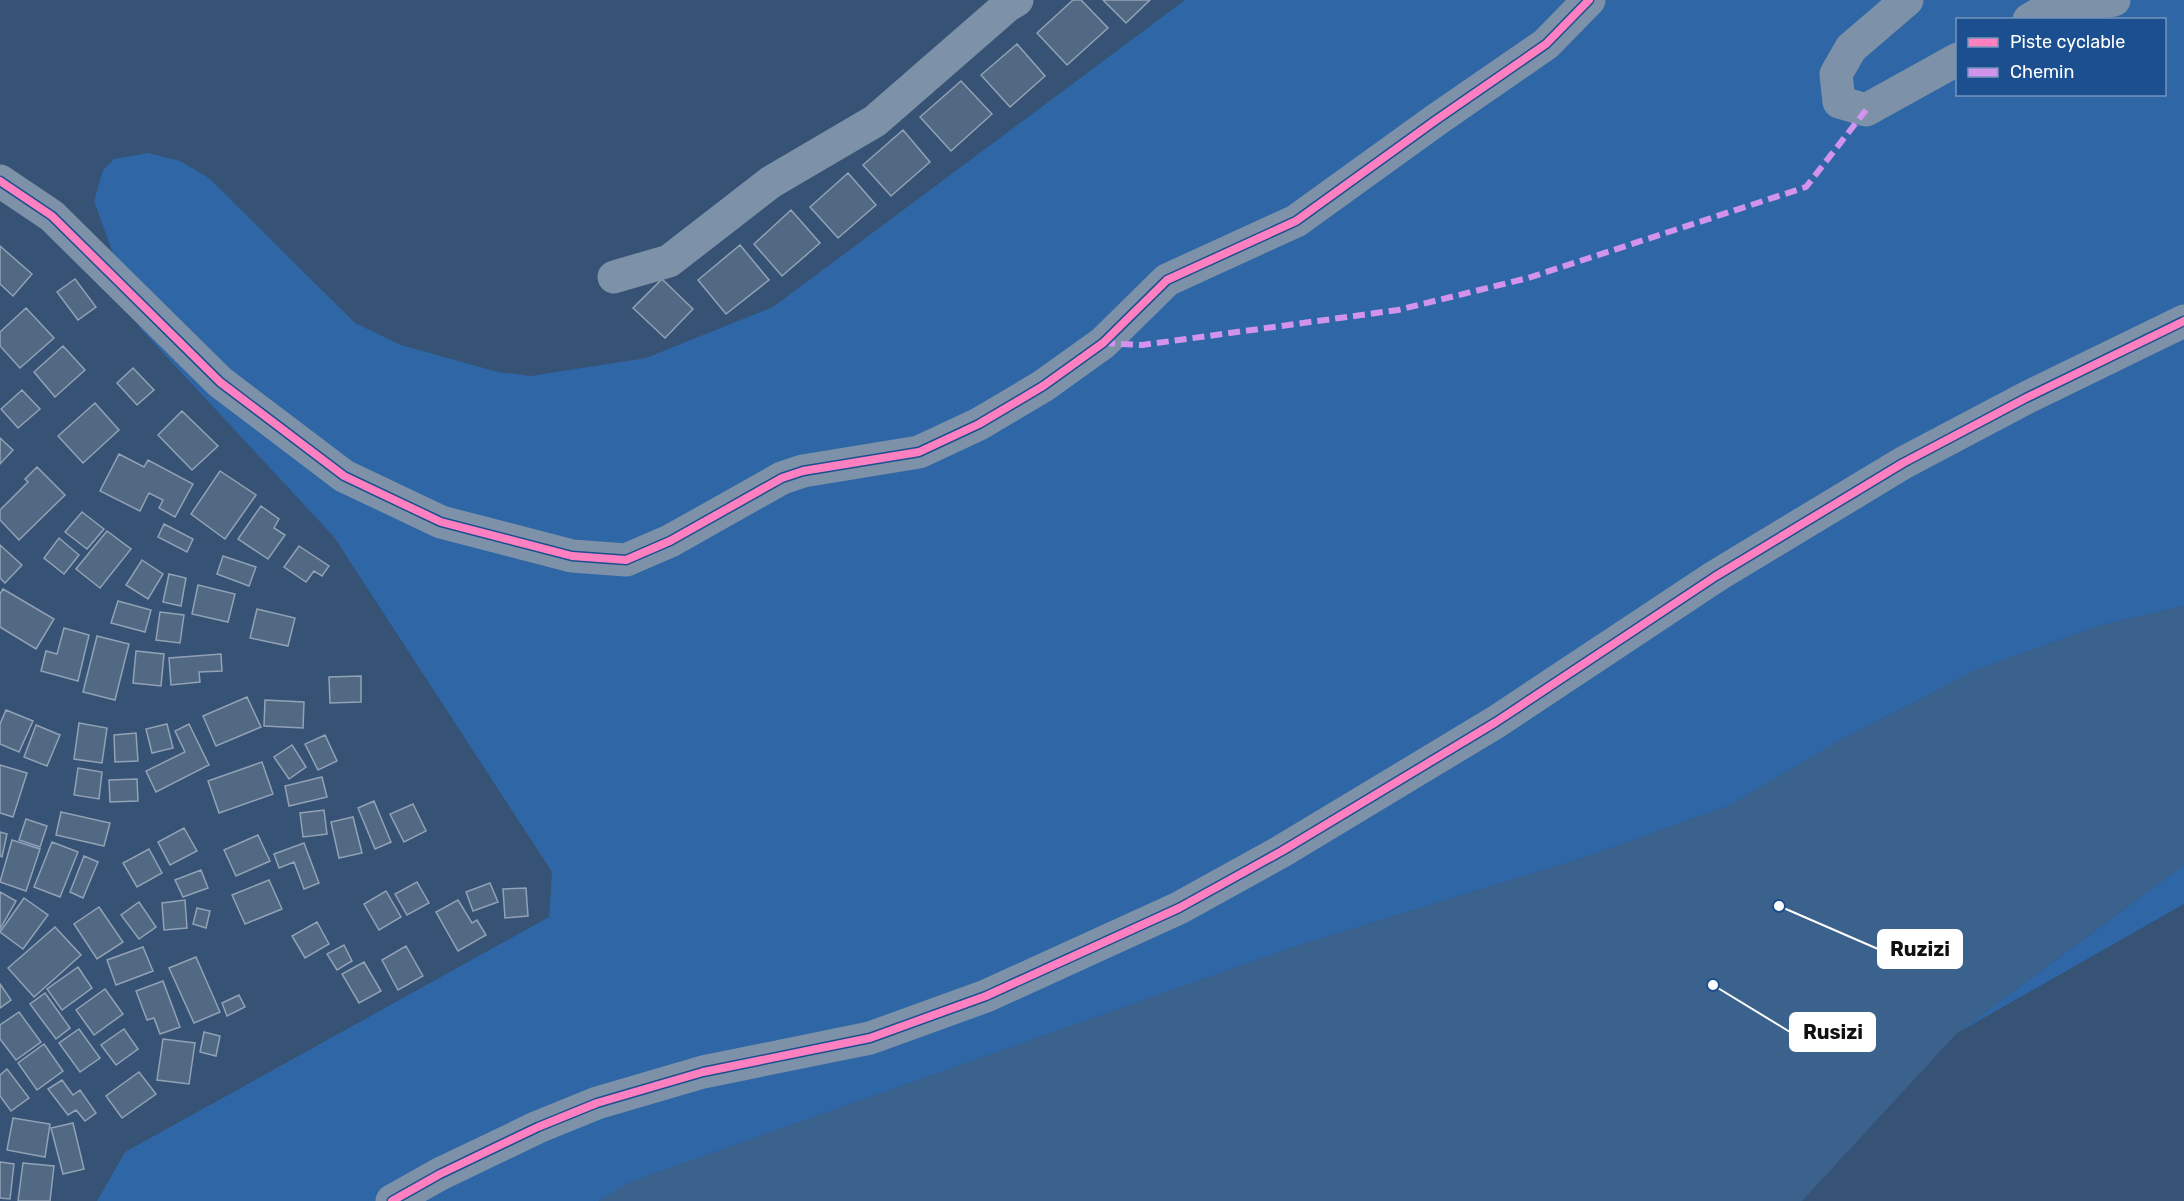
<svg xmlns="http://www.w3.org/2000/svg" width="2184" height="1201" viewBox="0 0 2184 1201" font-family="Rubik,sans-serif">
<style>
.green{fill:#2f66a5;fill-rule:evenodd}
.water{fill:#3b618d}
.building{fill:#526984;stroke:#92a2b6;stroke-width:1.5}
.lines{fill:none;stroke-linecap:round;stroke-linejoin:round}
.minor{stroke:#7d92a8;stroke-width:33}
.quiet{stroke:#d193ec;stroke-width:6;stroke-dasharray:12 6;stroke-linecap:butt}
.cycleway-casing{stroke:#1b4f8f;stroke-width:11}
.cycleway{stroke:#ff80c0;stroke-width:8}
.leader{fill:none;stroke:#fff;stroke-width:2}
.callout-dot{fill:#fff;stroke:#1b4f8f;stroke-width:2}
.callout{fill:#fff;stroke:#fff;stroke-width:2}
.callout-label{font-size:20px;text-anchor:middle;font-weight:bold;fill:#111}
</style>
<rect width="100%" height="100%" fill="#365274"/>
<!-- green -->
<path class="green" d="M 1185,0 L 2184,0 L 2184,606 L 2098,626 L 1974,671 L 1830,746 L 1731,805 L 1583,858 L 1297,946 L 628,1183 L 599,1201 L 97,1201 L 125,1152 L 549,917 L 552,872 L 334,537 L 140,328 L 94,201 L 103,170 L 114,159 L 148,153 L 180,161 L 209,178 L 355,323 L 401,345 L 498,372 L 531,376 L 646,358 L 773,307 ZM 1958,20 L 2164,20 L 2164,94 L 1958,94 Z
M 2184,865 L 2184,904 L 1957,1033 Z"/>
<!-- water -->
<path class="water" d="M 2184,606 L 2184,865 L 1957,1033 L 1802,1201 L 599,1201 L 628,1183 L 1297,946 L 1583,858 L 1731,805 L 1830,746 L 1974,671 L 2098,626 Z"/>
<!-- building -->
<path class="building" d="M 1073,0 L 1081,0 L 1108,28 L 1067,65 L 1037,33 Z
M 1103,0 L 1150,0 L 1126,23 Z
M 1017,44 L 1045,76 L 1010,107 L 981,75 Z
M 961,81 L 992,114 L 951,151 L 920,117 Z
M 903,130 L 930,162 L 891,196 L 863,165 Z
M 848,173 L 876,205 L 838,238 L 810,207 Z
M 791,210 L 820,243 L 782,276 L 754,244 Z
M 740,245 L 769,280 L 726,314 L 698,280 Z
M 0,246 L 32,274 L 13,296 L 0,284 Z
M 75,279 L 96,307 L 78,320 L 57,292 Z
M 662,279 L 693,309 L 665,338 L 633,308 Z
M 26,308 L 54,338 L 20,368 L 0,346 L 0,332 Z
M 63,346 L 85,370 L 55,397 L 34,372 Z
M 133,368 L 154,390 L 137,405 L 117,383 Z
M 22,390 L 40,409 L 18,428 L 1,409 Z
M 95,403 L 119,430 L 83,463 L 58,436 Z
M 182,411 L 218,446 L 192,470 L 158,435 Z
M 0,438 L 13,450 L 0,464 Z
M 119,454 L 144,467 L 148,460 L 193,484 L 175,517 L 159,508 L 163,500 L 149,493 L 140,511 L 100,491 Z
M 37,467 L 65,495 L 19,540 L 0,520 L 0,510 L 28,482 L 25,479 Z
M 220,471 L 256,495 L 225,539 L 191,514 Z
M 261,506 L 279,519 L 274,528 L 285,535 L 268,559 L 238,539 Z
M 82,512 L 104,529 L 87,549 L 65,532 Z
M 164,524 L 193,539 L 187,552 L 158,537 Z
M 107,531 L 131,549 L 100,588 L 76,569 Z
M 59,538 L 79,555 L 64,574 L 44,558 Z
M 0,545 L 22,565 L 5,583 L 0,578 Z
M 299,546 L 329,566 L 322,576 L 314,571 L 306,582 L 284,567 Z
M 223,556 L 256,567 L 249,586 L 217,574 Z
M 142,560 L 163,574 L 148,599 L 126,585 Z
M 169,574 L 186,578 L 181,606 L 163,602 Z
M 198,585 L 235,594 L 228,622 L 192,614 Z
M 3,589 L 54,619 L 36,649 L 0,627 L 0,594 Z
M 118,601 L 151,610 L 145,632 L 111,623 Z
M 257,609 L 295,618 L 288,646 L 250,638 Z
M 160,612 L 184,615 L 180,643 L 156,640 Z
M 64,628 L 89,635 L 78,681 L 41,671 L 46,651 L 57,654 Z
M 97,636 L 129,644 L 115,700 L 83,692 Z
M 136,651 L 164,654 L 161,686 L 133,683 Z
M 221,654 L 222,671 L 199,672 L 200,682 L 171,685 L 169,658 Z
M 361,676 L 361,702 L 330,703 L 329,677 Z
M 247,697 L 261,727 L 216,746 L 203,716 Z
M 265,700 L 304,702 L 303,728 L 264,726 Z
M 6,710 L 33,721 L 19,752 L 0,744 L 0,724 Z
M 79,723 L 107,728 L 102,763 L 74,759 Z
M 167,724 L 173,748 L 152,753 L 146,729 Z
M 189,724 L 209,765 L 156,792 L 146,771 L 185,752 L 175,731 Z
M 36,725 L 60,735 L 47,766 L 24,757 Z
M 136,733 L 138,761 L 115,762 L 114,735 Z
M 325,735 L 337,761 L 318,770 L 305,744 Z
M 292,745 L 306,767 L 289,779 L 274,757 Z
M 262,762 L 273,794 L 219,813 L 208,781 Z
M 0,765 L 27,773 L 13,817 L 0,813 Z
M 78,768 L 102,772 L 99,799 L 74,795 Z
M 322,777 L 327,797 L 289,806 L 285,786 Z
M 137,779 L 138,801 L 110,802 L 109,780 Z
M 374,801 L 391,842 L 375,849 L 358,808 Z
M 413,804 L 426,831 L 404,842 L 390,814 Z
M 324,810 L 327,834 L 303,837 L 300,813 Z
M 61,812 L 110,823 L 104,846 L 56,835 Z
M 353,817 L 362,853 L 339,858 L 331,822 Z
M 26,819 L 47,826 L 40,847 L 19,840 Z
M 184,828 L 197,851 L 170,865 L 158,842 Z
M 0,832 L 7,834 L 2,857 L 0,856 Z
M 258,835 L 270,861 L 236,876 L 224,850 Z
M 12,840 L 40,849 L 26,891 L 0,882 Z
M 52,842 L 78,852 L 60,897 L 34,887 Z
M 304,843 L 319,883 L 304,889 L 294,862 L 279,868 L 274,854 Z
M 149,849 L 162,873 L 137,887 L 123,863 Z
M 84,856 L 98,862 L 83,898 L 70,892 Z
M 201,870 L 208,888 L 183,897 L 175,880 Z
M 269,880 L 282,909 L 245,924 L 232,895 Z
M 417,882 L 429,903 L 407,915 L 395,894 Z
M 490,883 L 498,902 L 473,911 L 466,892 Z
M 526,888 L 528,916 L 505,918 L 503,889 Z
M 386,891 L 401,917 L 379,930 L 364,904 Z
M 0,892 L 16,901 L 0,929 Z
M 24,898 L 48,915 L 23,949 L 0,932 Z
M 185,900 L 187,928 L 164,930 L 162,903 Z
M 458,900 L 472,923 L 477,920 L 486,935 L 458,951 L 436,912 Z
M 139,902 L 156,927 L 139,939 L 121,915 Z
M 99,907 L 123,942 L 97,959 L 74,924 Z
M 197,908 L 210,911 L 206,928 L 193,924 Z
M 317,922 L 329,944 L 305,958 L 292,936 Z
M 55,927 L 81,955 L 34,997 L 8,968 Z
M 344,945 L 352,961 L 337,970 L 327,954 Z
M 406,946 L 423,976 L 398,990 L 382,960 Z
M 143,947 L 153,971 L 116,985 L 107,960 Z
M 196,957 L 220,1012 L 194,1023 L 169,968 Z
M 364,962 L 381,991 L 359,1003 L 342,974 Z
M 78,967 L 92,988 L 62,1010 L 47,989 Z
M 163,981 L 180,1027 L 160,1034 L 154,1018 L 147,1020 L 136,991 Z
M 0,984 L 11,1000 L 0,1008 Z
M 105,989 L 123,1014 L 94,1035 L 76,1010 Z
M 45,993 L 70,1028 L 56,1039 L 30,1004 Z
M 239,995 L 245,1007 L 227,1016 L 222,1003 Z
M 19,1012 L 41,1042 L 16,1060 L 0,1039 L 0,1025 Z
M 79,1029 L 100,1058 L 80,1072 L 59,1043 Z
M 124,1029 L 138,1049 L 116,1065 L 101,1045 Z
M 204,1032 L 220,1036 L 216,1056 L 200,1052 Z
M 163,1039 L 195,1043 L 189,1084 L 157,1080 Z
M 44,1044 L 63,1071 L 37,1090 L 18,1063 Z
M 7,1069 L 29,1098 L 11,1111 L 0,1096 L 0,1075 Z
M 139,1072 L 156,1094 L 122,1118 L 106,1096 Z
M 62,1080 L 73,1095 L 80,1090 L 96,1113 L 85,1121 L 76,1110 L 68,1115 L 48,1089 Z
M 13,1118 L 50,1124 L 45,1157 L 7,1150 Z
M 73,1123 L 84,1169 L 63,1174 L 51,1128 Z
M 0,1162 L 14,1164 L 10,1199 L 0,1198 Z
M 23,1163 L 54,1166 L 50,1201 L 18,1201 Z"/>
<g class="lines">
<!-- minor -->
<path class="minor" d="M 1907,0 L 1851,48 L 1836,74 L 1839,102 L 1866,110 L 1958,59
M 2029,20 L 2049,8 L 2114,0
M 0,181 L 52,216 L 220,382 L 344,476 L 441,522 L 572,556 L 626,560 L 670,541 L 782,478 L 803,471 L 919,452 L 979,424 L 1043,386 L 1103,343 L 1167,280 L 1296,221 L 1436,120 L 1546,44 L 1589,0
M 614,277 L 669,261 L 771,182 L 875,121 L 1007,6 L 1017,0
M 392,1201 L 440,1174 L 538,1127 L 597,1103 L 703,1072 L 870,1038 L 986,996 L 1179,908 L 1282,851 L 1496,722 L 1716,576 L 1903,463 L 2026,398 L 2184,321"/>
<!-- quiet -->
<path class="quiet" d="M 1103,343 L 1142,345 L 1398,310 L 1528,278 L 1806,187 L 1866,110"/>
<!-- cycleway casing -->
<g class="cycleway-casing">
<path id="cycleway" d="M 0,181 L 52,216 L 220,382 L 344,476 L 441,522 L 572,556 L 626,560 L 670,541 L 782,478 L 803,471 L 919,452 L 979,424 L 1043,386 L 1103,343 L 1167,280 L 1296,221 L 1436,120 L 1546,44 L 1589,0
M 392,1201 L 440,1174 L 538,1127 L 597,1103 L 703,1072 L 870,1038 L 986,996 L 1179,908 L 1282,851 L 1496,722 L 1716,576 L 1903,463 L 2026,398 L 2184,321"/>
</g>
<!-- cycleway -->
<use href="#cycleway" class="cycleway"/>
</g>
<!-- callouts -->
<path class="leader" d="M1779 906L1878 949M1713 985L1790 1032"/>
<g class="callout-dot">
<circle cx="1779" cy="906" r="6"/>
<circle cx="1713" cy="985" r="6"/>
</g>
<g class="callout">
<rect x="1878" y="930" width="84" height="38" rx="6"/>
<rect x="1790" y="1013" width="85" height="38" rx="6"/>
</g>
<g class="callout-label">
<text x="1920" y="956">Ruzizi</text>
<text x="1833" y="1039">Rusizi</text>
</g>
<!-- legend -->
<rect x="1956" y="18" width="210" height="78" fill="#1b4f8f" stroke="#7695bc" stroke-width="1.5"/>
<rect x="1968" y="38" width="30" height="9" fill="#ff80c0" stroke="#7695bc" stroke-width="1.5"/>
<text x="2010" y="48" font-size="18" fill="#ffffff">Piste cyclable</text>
<rect x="1968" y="68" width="30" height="9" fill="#d193ec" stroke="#7695bc" stroke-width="1.5"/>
<text x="2010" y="78" font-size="18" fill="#ffffff">Chemin</text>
</svg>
